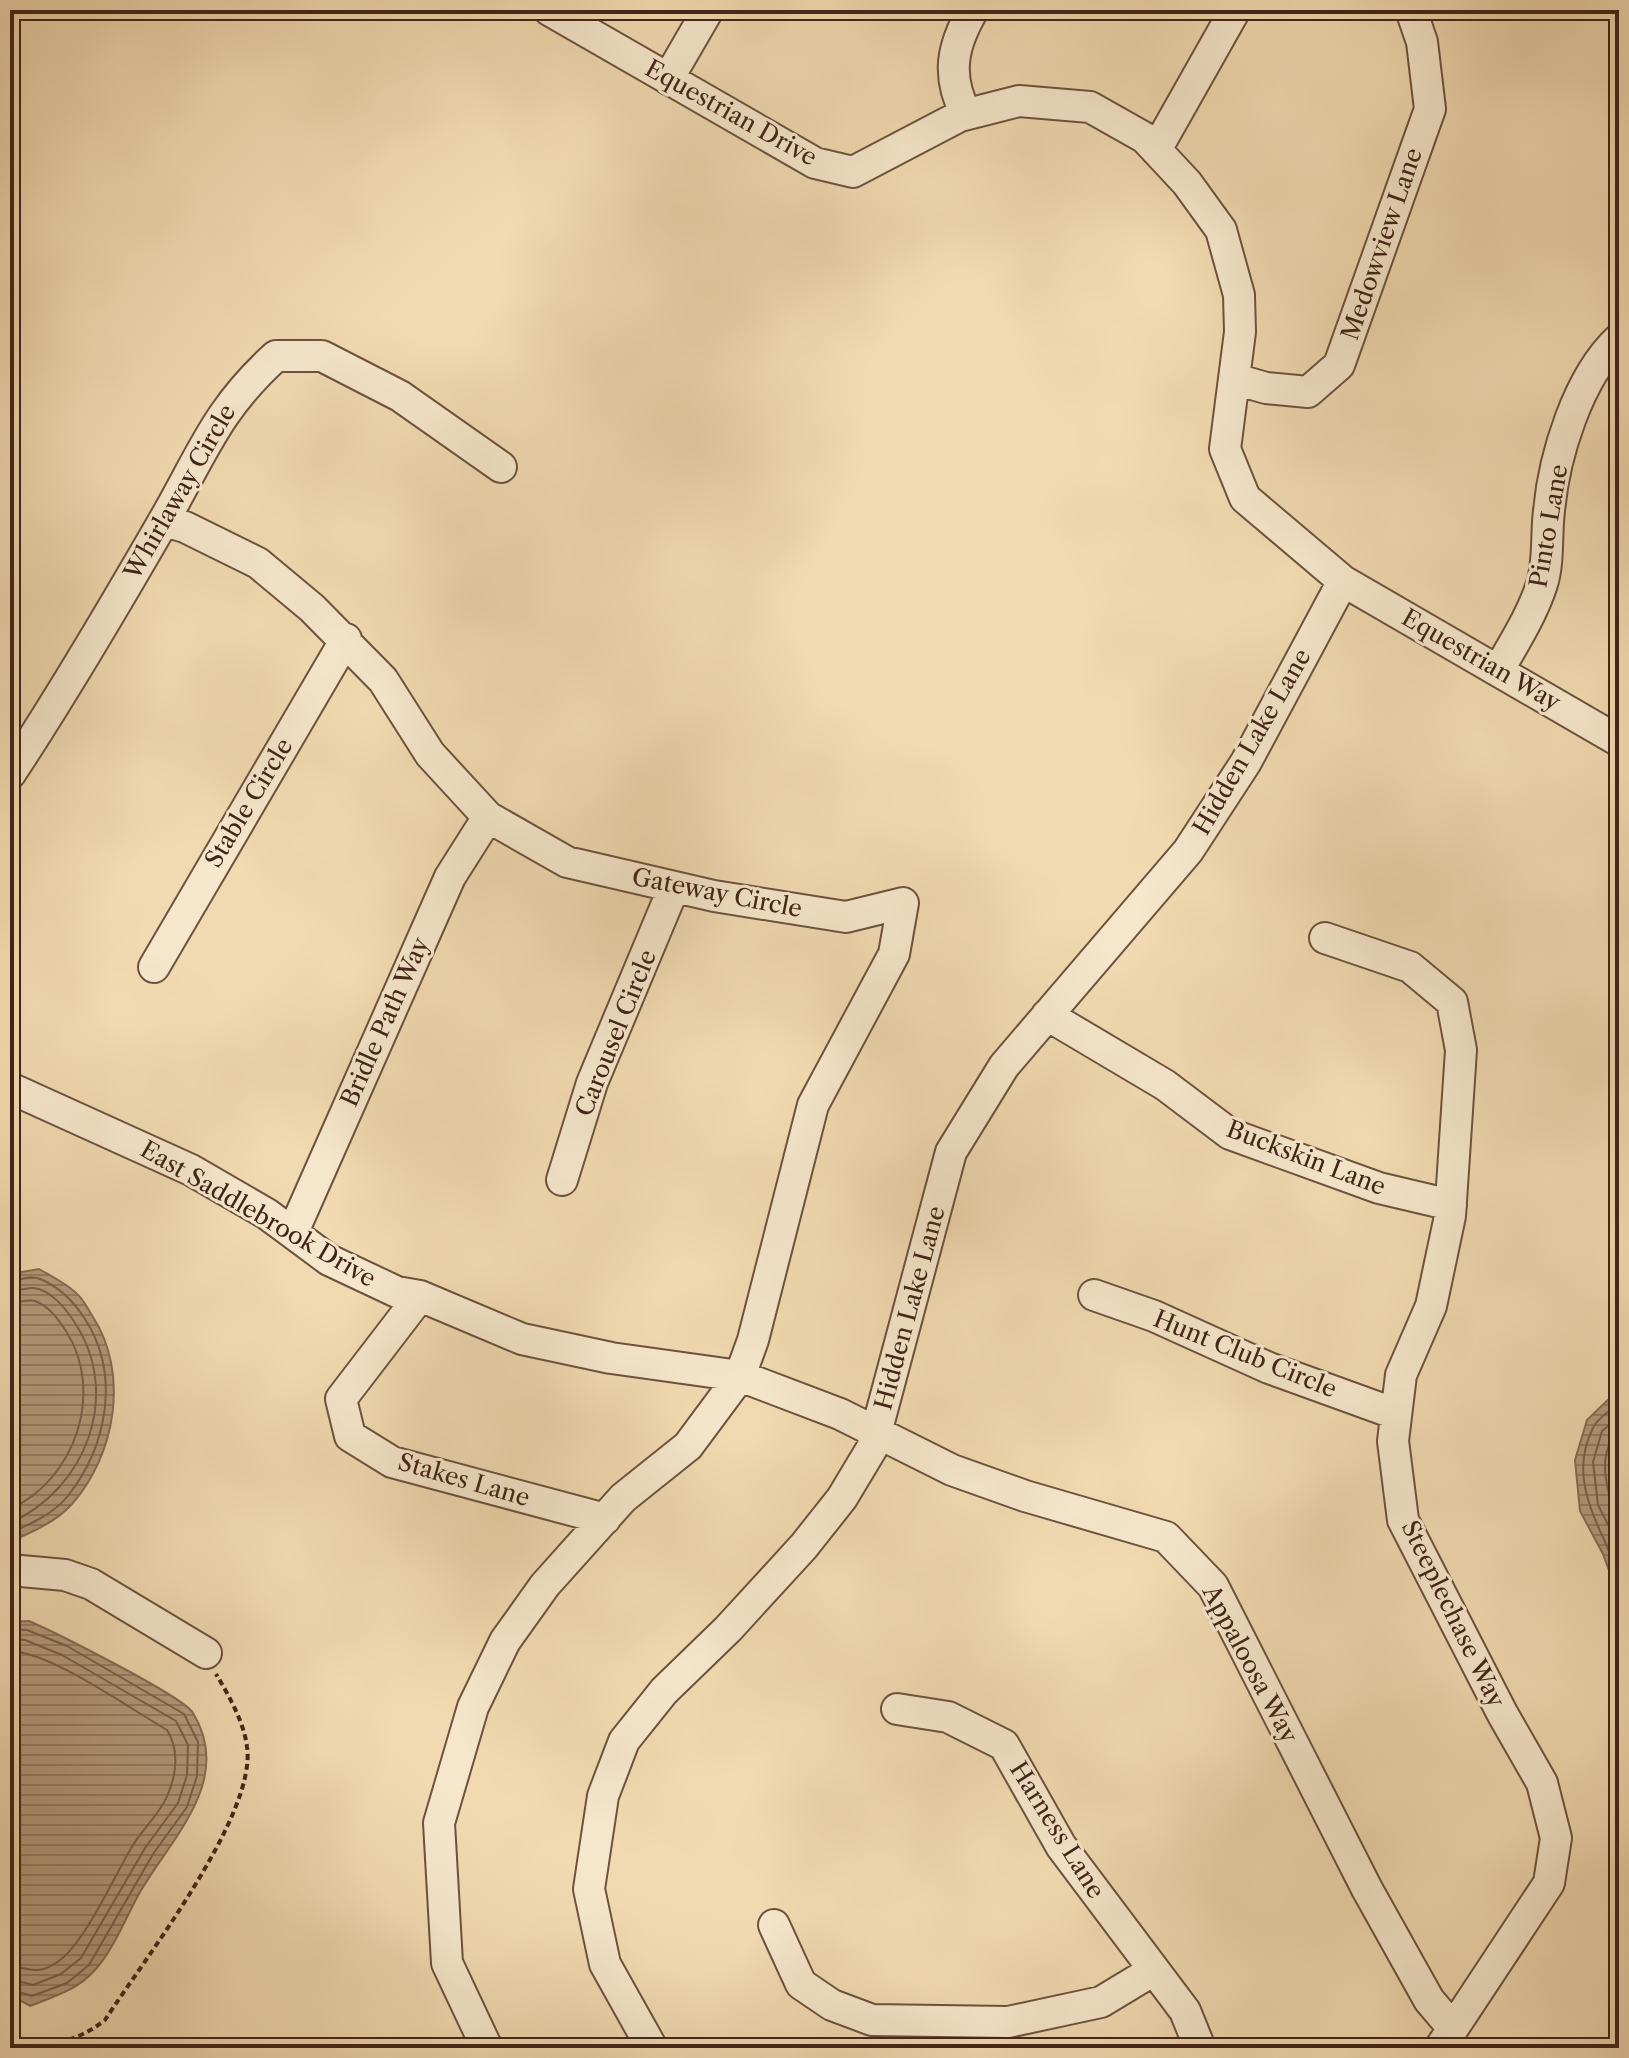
<svg xmlns="http://www.w3.org/2000/svg" width="1629" height="2058" viewBox="0 0 1629 2058" font-family="'Libre Caslon Text',serif">
<style>
.water{fill:url(#water-rules);stroke:#876c55;stroke-width:2}
.lines{fill:none;stroke-linecap:round;stroke-linejoin:round}
.shore{stroke:#7b604b;stroke-width:2}
.minor-casing{stroke:#6d523f;stroke-width:34}
.path{stroke:#412419;stroke-width:4;stroke-dasharray:6 4;stroke-linecap:butt}
.minor{stroke:#f6e7cc;stroke-width:30}
.labels{text-anchor:middle;stroke-width:6;stroke-linejoin:round;paint-order:stroke}
.street-label{font-size:24px;fill:#412419;stroke:#f6e7cc}
</style>
<defs>
<pattern id="water-rules" width="6" height="5" patternUnits="userSpaceOnUse" patternTransform="scale(2)"><rect width="6" height="5" fill="#b59c7d"/><path d="M0 2.5h6" fill="none" stroke="#957f66"/></pattern>
</defs>
<rect width="100%" height="100%" fill="#f1dab1"/>
<filter id="stains"><feTurbulence type="fractalNoise" baseFrequency=".0025" numOctaves="4"/><feColorMatrix values="0 0 0 0 .2 0 0 0 0 .09 0 0 0 0 .02 0 0 0 .5 -.17"/></filter>
<radialGradient id="worn" r=".72"><stop offset=".6" stop-color="#630" stop-opacity="0"/><stop offset="1" stop-color="#630" stop-opacity=".3"/></radialGradient>
<!-- water -->
<path class="water" d="M 39,1269 C 51,1276 65,1283 75,1292 C 83,1298 88,1309 93,1317 C 129,1373 116,1454 72,1504 C 56,1522 32,1532 10,1542 L 10,1274 Z
M 1619,1389 L 1619,1598 L 1603,1554 L 1580,1511 L 1575,1460 L 1587,1420 Z
M 29,1621 C 54,1632 183,1696 193,1713 C 234,1780 172,1837 140,1892 C 126,1917 113,1951 94,1971 C 77,1990 53,1997 30,2006 L 10,1995 L 10,1622 Z"/>
<g class="lines">
<!-- shore -->
<path class="shore" d="M 10,1281 C 19,1280 32,1275 40,1279 C 60,1287 74,1302 85,1319 C 121,1375 107,1447 67,1497 C 52,1515 30,1524 10,1533
M 10,1291 C 17,1291 27,1287 34,1288 C 51,1290 67,1310 75,1323 C 122,1395 86,1489 10,1523
M 10,1303 C 17,1303 28,1299 35,1301 C 49,1306 58,1319 66,1331 C 105,1392 75,1480 10,1509
M 1619,1402 C 1612,1410 1597,1418 1593,1428 C 1566,1481 1601,1526 1619,1575
M 1619,1417 L 1602,1431 L 1593,1462 L 1598,1505 L 1619,1546
M 1619,1434 C 1594,1451 1608,1498 1619,1520
M 10,1629 L 27,1630 L 67,1646 L 184,1714 L 198,1742 L 197,1776 L 187,1807 L 153,1854 L 89,1965 L 67,1983 L 32,1996 L 10,1989
M 10,1639 L 25,1640 L 62,1655 L 176,1721 L 188,1745 L 187,1775 L 178,1803 L 145,1848 L 81,1958 L 61,1974 L 33,1985 L 10,1979
M 10,1651 C 51,1652 129,1708 167,1730 C 179,1749 177,1773 168,1794 C 161,1813 143,1828 133,1845 C 115,1874 84,1946 56,1963 C 36,1976 30,1967 10,1967"/>
<!-- minor casing -->
<g class="minor-casing">
<path id="minor" d="M 549,10 L 815,163 L 853,172 L 960,116 L 1019,101 L 1090,107 L 1145,138 L 1187,183 L 1221,230 L 1239,295 L 1240,332 L 1225,449 L 1245,498 L 1343,581 L 1619,741
M 668,79 L 708,10
M 966,114 C 946,76 952,46 973,10
M 1156,150 L 1235,10
M 1235,379 L 1266,388 L 1308,392 L 1339,365 L 1430,109 L 1422,42 L 1411,10
M 164,521 L 185,527 L 258,563 L 312,608 L 383,680 L 430,754 L 488,817 L 567,862 L 714,896 L 846,917 L 903,903 L 894,954 L 813,1105 L 753,1340 L 740,1376 L 688,1446 L 623,1498 L 545,1585 L 505,1641 L 473,1707 L 439,1823 L 447,1963 L 487,2048
M 1498,671 C 1514,643 1532,615 1542,584 C 1549,562 1546,534 1549,511 C 1554,456 1578,377 1619,339
M 10,774 C 64,692 114,607 163,522 C 202,455 216,410 276,356 L 322,356 L 400,396 L 501,467
M 1325,938 L 1410,967 L 1452,1002 L 1461,1050 L 1450,1216 L 1431,1306 L 1401,1375 L 1393,1441 L 1403,1520 L 1502,1713 L 1542,1783 L 1556,1838 L 1549,1883 L 1440,2048
M 154,967 L 346,639
M 1047,1015 L 1165,1085 L 1230,1134 L 1379,1188 L 1451,1205
M 10,1088 L 191,1170 L 267,1214 L 329,1260 L 397,1292 L 420,1296 L 522,1339 L 611,1358 L 740,1376 L 840,1414 L 952,1470 L 1025,1496 L 1166,1537 L 1213,1586 L 1367,1889 L 1429,2000 L 1451,2026
M 562,1180 L 592,1083 L 674,887
M 293,1232 L 450,877 L 488,817
M 1094,1295 L 1154,1316 L 1269,1368 L 1396,1414
M 420,1296 L 341,1399 L 350,1436 L 392,1462 L 605,1519
M 10,1570 L 65,1575 L 91,1584 L 206,1653
M 897,1709 L 948,1717 L 1004,1745 L 1061,1846 L 1185,2011 L 1200,2048
M 774,1925 L 801,1984 L 832,2005 L 872,2020 L 1008,2022 L 1101,2002 L 1154,1970
M 652,2048 L 605,1964 L 589,1889 L 603,1796 L 624,1741 L 664,1691 L 728,1629 L 804,1546 L 842,1498 L 872,1448 L 951,1152 L 1004,1066 L 1188,851 L 1246,762 L 1343,581"/>
</g>
<!-- path -->
<path class="path" d="M 10,2039 C 46,2050 77,2042 105,2020 C 143,1961 257,1815 247,1747 C 244,1722 229,1696 216,1674"/>
<!-- minor -->
<use href="#minor" class="minor"/>
</g>
<g class="labels">
<!-- street labels -->
<g class="street-label">
<text transform="translate(731 113) rotate(29)" y="8">Equestrian Drive</text>
<text transform="translate(1382 244) rotate(-71)" y="8">Medowview Lane</text>
<text transform="translate(180 492) rotate(-60)" y="8">Whirlaway Circle</text>
<text transform="translate(1549 526) rotate(-80)" y="8">Pinto Lane</text>
<text transform="translate(1481 660) rotate(30)" y="8">Equestrian Way</text>
<text transform="translate(1252 742) rotate(-60)" y="8">Hidden Lake Lane</text>
<text transform="translate(249 803) rotate(-59)" y="8">Stable Circle</text>
<text transform="translate(717 893) rotate(11)" y="8">Gateway Circle</text>
<text transform="translate(385 1022) rotate(-66)" y="8">Bridle Path Way</text>
<text transform="translate(616 1033) rotate(-68)" y="8">Carousel Circle</text>
<text transform="translate(1306 1158) rotate(21)" y="8">Buckskin Lane</text>
<text transform="translate(258 1214) rotate(30)" y="8">East Saddlebrook Drive</text>
<text transform="translate(910 1308) rotate(-75)" y="8">Hidden Lake Lane</text>
<text transform="translate(1245 1354) rotate(22)" y="8">Hunt Club Circle</text>
<text transform="translate(464 1480) rotate(16)" y="8">Stakes Lane</text>
<text transform="translate(1453 1614) rotate(64)" y="8">Steeplechase Way</text>
<text transform="translate(1250 1664) rotate(62)" y="8">Appaloosa Way</text>
<text transform="translate(1057 1830) rotate(58)" y="8">Harness Lane</text>
</g>
</g>
<!-- margin -->
<rect width="1629" height="2058" fill="none" stroke="#f1dab1" stroke-width="40"/>
<rect x="12" y="12" width="1605" height="2034" fill="none" stroke="#412419" stroke-width="4"/>
<rect x="20" y="20" width="1589" height="2018" fill="none" stroke="#412419" stroke-width="2"/>
<rect width="100%" height="100%" filter="url(#stains)"/>
<rect width="100%" height="100%" fill="url(#worn)"/>
</svg>
